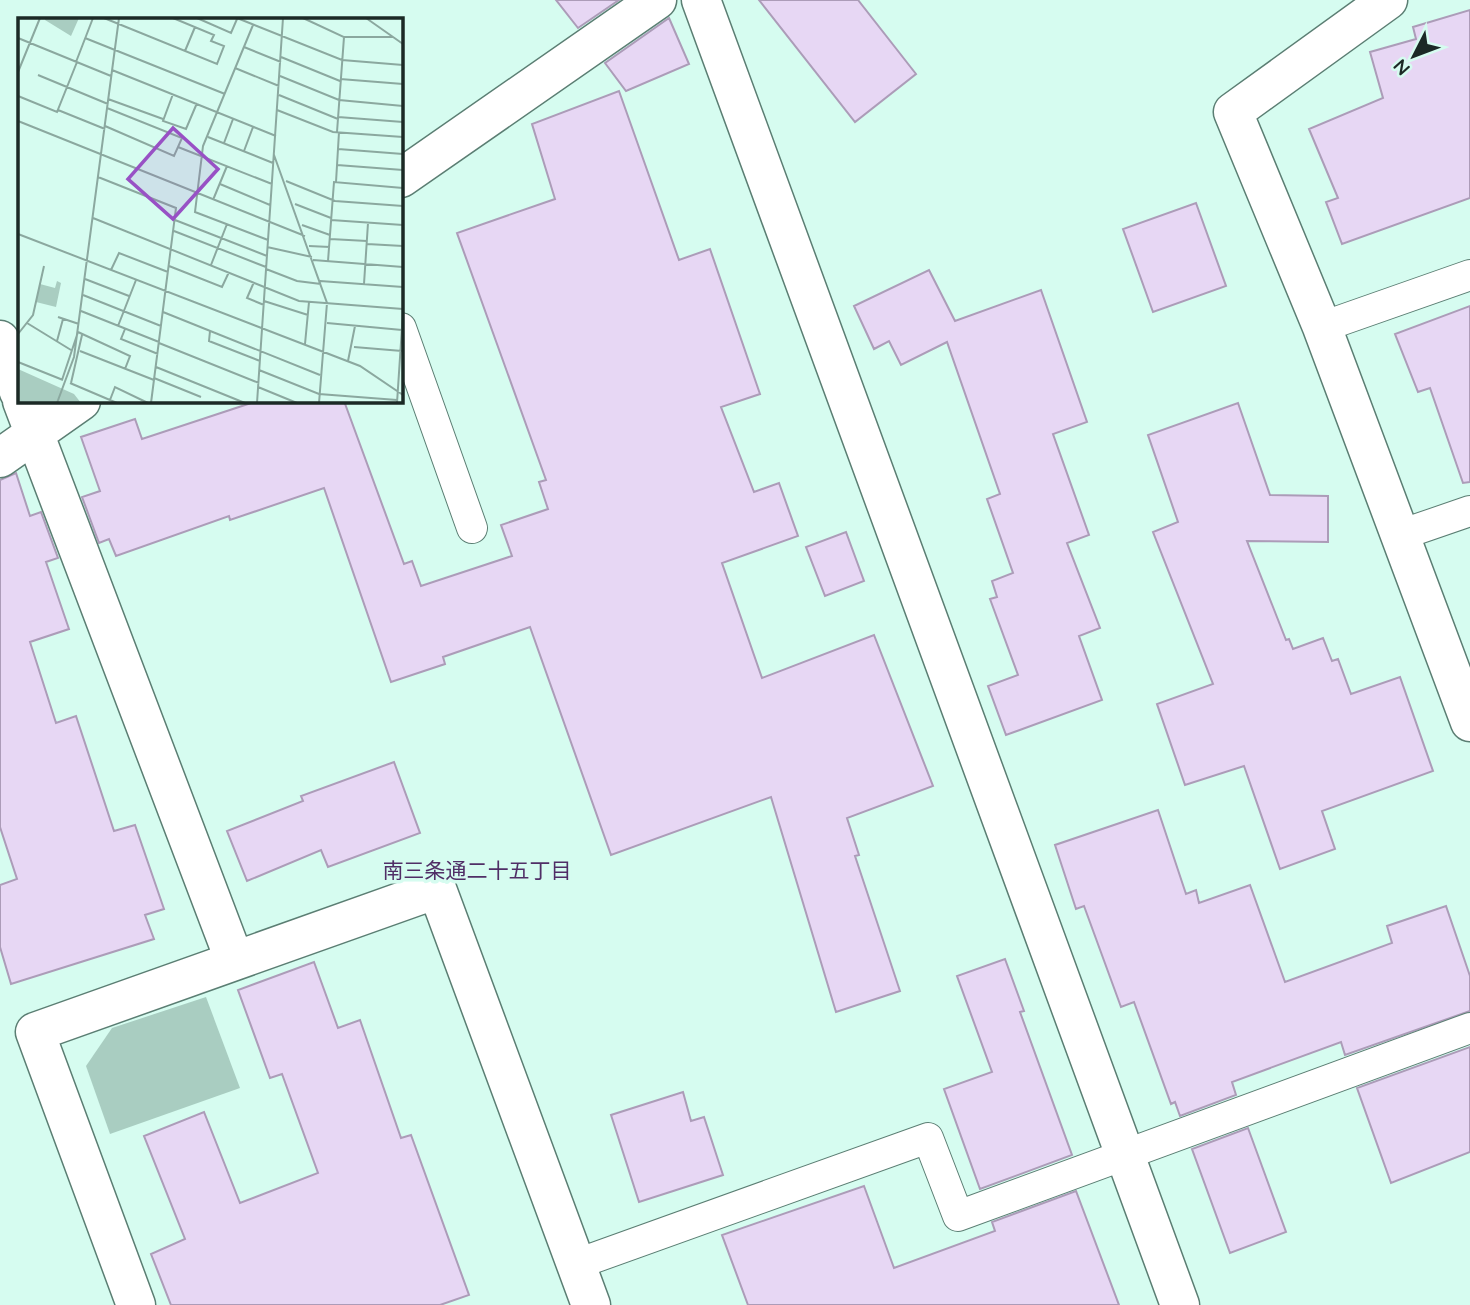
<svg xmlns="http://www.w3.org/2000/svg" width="1470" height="1305" viewBox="0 0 1470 1305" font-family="Quicksand,'Noto Sans JP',sans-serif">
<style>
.green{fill:#a9cdc1}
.building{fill:#e7d7f4;stroke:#ac9cb8;stroke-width:2}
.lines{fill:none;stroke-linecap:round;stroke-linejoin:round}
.service-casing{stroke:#5b7e73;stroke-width:32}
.minor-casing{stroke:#5b7e73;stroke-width:41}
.service{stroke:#fff;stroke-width:30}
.minor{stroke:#fff;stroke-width:38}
.labels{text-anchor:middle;stroke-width:7;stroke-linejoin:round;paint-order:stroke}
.neighbourhood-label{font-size:21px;fill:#502e66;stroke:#d6fcf0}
.inset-road{fill:none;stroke:#8ba89f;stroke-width:2}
.view{fill:#9851c5;fill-opacity:0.15;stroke:#9851c5;stroke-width:3.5}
.inset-edge{fill:none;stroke:#1b2925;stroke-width:3.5}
</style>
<rect width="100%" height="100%" fill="#d6fcf0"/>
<!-- green -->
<path class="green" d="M 206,997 L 240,1088 L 110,1134 L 86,1066 L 112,1028 Z"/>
<!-- building -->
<path class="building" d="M 556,0 L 619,0 L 578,28 Z
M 759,0 L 858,0 L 916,74 L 855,122 Z
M 1470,10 L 1470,198 L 1342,244 L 1326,202 L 1338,198 L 1309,129 L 1383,98 L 1370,52 L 1416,39 L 1413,27 Z
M 669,18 L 689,64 L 626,91 L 605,63 Z
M 619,91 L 679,260 L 710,249 L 760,394 L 721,407 L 754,492 L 779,483 L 798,536 L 722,563 L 762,678 L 874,635 L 933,786 L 847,818 L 859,855 L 855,856 L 900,991 L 836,1012 L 771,797 L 611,855 L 530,627 L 443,657 L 445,664 L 391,682 L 324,488 L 230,520 L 229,516 L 116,556 L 109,539 L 99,543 L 82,497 L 100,491 L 81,437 L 135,419 L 142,439 L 257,401 L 344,401 L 404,564 L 412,561 L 421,586 L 512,556 L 501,525 L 548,509 L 539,482 L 546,480 L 457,233 L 555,199 L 532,124 Z
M 1196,203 L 1226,286 L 1153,312 L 1123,229 Z
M 929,270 L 955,321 L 1041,290 L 1087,422 L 1053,434 L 1089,535 L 1067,543 L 1100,628 L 1079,636 L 1102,700 L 1006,735 L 988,686 L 1018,675 L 990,599 L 997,597 L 992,581 L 1013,573 L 987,499 L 1000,494 L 947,342 L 901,365 L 889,341 L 874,349 L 854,306 Z
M 1470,306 L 1470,482 L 1463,483 L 1430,388 L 1418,392 L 1395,334 Z
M 1238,403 L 1270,495 L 1328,496 L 1328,542 L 1247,541 L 1286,640 L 1289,639 L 1293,649 L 1323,638 L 1332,661 L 1338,659 L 1351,694 L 1400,677 L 1433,771 L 1322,811 L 1335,849 L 1280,869 L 1244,766 L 1185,785 L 1157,704 L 1213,684 L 1153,532 L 1178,522 L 1148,435 Z
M 16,473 L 30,516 L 41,512 L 58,558 L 46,562 L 69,629 L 30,642 L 56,723 L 76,716 L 114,831 L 135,825 L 164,909 L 145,915 L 154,939 L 11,984 L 0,947 L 0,885 L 17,879 L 0,827 L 0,480 Z
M 846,532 L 864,581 L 825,596 L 806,547 Z
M 394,762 L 420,833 L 328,867 L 321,850 L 247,881 L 227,831 L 303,801 L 301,796 Z
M 1158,810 L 1186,894 L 1196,890 L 1199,903 L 1250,885 L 1285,982 L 1392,943 L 1387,926 L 1446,906 L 1470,976 L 1470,1011 L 1345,1055 L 1341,1042 L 1232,1082 L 1236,1095 L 1180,1116 L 1175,1102 L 1171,1104 L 1134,1002 L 1121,1007 L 1084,906 L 1076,909 L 1055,845 Z
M 1005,959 L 1024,1011 L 1020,1012 L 1072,1155 L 980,1189 L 944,1089 L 992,1072 L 957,976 Z
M 314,962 L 338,1028 L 360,1020 L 401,1138 L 411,1135 L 469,1295 L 440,1305 L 171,1305 L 151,1254 L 185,1239 L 144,1136 L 204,1112 L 240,1203 L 318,1173 L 282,1074 L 270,1078 L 238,990 Z
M 1470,1047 L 1470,1152 L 1391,1183 L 1357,1088 Z
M 683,1092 L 691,1121 L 704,1117 L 723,1175 L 639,1202 L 611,1115 Z
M 1248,1128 L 1286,1232 L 1230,1253 L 1192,1149 Z
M 864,1186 L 894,1268 L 995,1231 L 992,1222 L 1076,1191 L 1119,1305 L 748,1305 L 722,1235 Z"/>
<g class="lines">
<!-- service casing -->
<g class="service-casing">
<path id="service" d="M 1322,327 L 1470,275
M 401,328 L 472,528
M 1400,535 L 1470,511
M 574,1265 L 928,1138 L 958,1216 L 1470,1028"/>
</g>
<!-- minor casing -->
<g class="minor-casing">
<path id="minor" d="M 701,0 L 1180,1305
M 1388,0 L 1233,112 L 1322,327 L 1470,722
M 401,178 L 657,0
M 0,340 L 19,392
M 22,401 L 234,959
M 0,458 L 81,401
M 136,1305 L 35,1032 L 437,889 L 591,1305"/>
</g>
<!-- service -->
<use href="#service" class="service"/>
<!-- minor -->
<use href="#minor" class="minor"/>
</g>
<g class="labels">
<!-- neighbourhood labels -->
<g class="neighbourhood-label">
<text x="477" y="878">南三条通二十五丁目</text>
</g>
</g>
<!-- overview -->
<g transform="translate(18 18)">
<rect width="385" height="385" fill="#d6fcf0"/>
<path d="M 61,0 L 53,18 L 27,2 L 27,0 ZM 39,263 L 43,265 L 38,289 L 18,284 L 22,266 L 37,270 ZM 0,351 L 56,376 L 63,385 L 0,385 Z" fill="#a9cdc1"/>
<path class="inset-road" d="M 86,0 L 199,46 L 206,28 L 193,23 L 196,17 L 155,0M 179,0 L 213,15 L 219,1M 219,0 L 324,42 L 385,47M 285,0 L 326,19 L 319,114M 348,0 L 385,26M 235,7 L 185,128 L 177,194 L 250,222M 326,19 L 375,19M 0,20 L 93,58M 67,20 L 207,76M 226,29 L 263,44M 167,33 L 177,9M 263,39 L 322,63M 58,44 L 75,0M 217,50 L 261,68M 94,52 L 258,118M 0,54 L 22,0M 20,57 L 90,86M 262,58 L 321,82 L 385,88M 322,61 L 385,66M 155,76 L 145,103 L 168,111 L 179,85M 261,77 L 320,101M 0,78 L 39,94 L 59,44M 90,81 L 145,101M 40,92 L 87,111M 259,92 L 315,114 L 385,119M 320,99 L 385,104M 0,103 L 287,218M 87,108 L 156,138 L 164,120 L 89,90M 190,119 L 255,145M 206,125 L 215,101M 160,129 L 254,166M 320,131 L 385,136M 226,133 L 235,109M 256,137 L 309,285 L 301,385M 319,147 L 385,152M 80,159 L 158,190 L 133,385M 268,163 L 317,183 L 385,188M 318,164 L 321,114M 202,166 L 252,187M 195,182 L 209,148M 277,186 L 313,200M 75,200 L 281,283 L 385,291M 157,202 L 249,238M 313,202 L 385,207M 284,207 L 312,217M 156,213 L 248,249M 0,216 L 342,348 L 385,377M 312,221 L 349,223M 349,226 L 385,228M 291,228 L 312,229M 249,229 L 294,239M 295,242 L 385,249M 310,243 L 316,164 L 385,170M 193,247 L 209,206M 151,248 L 204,269 L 211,254M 248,251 L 279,263 L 303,266M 93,252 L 101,235 L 150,254M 67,261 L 111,278M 302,263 L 385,269M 236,264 L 229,280 L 246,287M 346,266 L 350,205M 65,277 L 143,308M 246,283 L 290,297M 63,293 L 141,324M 145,294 L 302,357M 40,299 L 61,306M 9,305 L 53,332M 309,305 L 384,312M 100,308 L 118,262M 107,311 L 103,321 L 140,336M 192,313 L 191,323 L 242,343M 60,314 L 112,338 L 107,351M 0,316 L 15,297 L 26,248M 39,323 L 45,301M 141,325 L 241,365M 287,326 L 291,284M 336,329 L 384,333M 62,333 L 136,362M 330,343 L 337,308M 0,344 L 45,362M 138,349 L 227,385M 241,352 L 301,376 L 379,382M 136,360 L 183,379M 44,362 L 60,314M 52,365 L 99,385M 53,365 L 64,317M 240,369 L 279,385M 92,382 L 97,369 L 130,385M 39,385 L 56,339 L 101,0M 239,385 L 265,0M 379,385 L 385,294"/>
<path class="view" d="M 155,110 L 200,151 L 155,201 L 110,161 Z"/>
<rect width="385" height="385" class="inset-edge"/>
</g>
<!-- north arrow -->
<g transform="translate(1414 56) rotate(228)" stroke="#d6fcf0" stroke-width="5" paint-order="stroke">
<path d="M0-5L12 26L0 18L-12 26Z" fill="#1b2925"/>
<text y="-10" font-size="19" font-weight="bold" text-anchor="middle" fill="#1b2925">N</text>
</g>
</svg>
